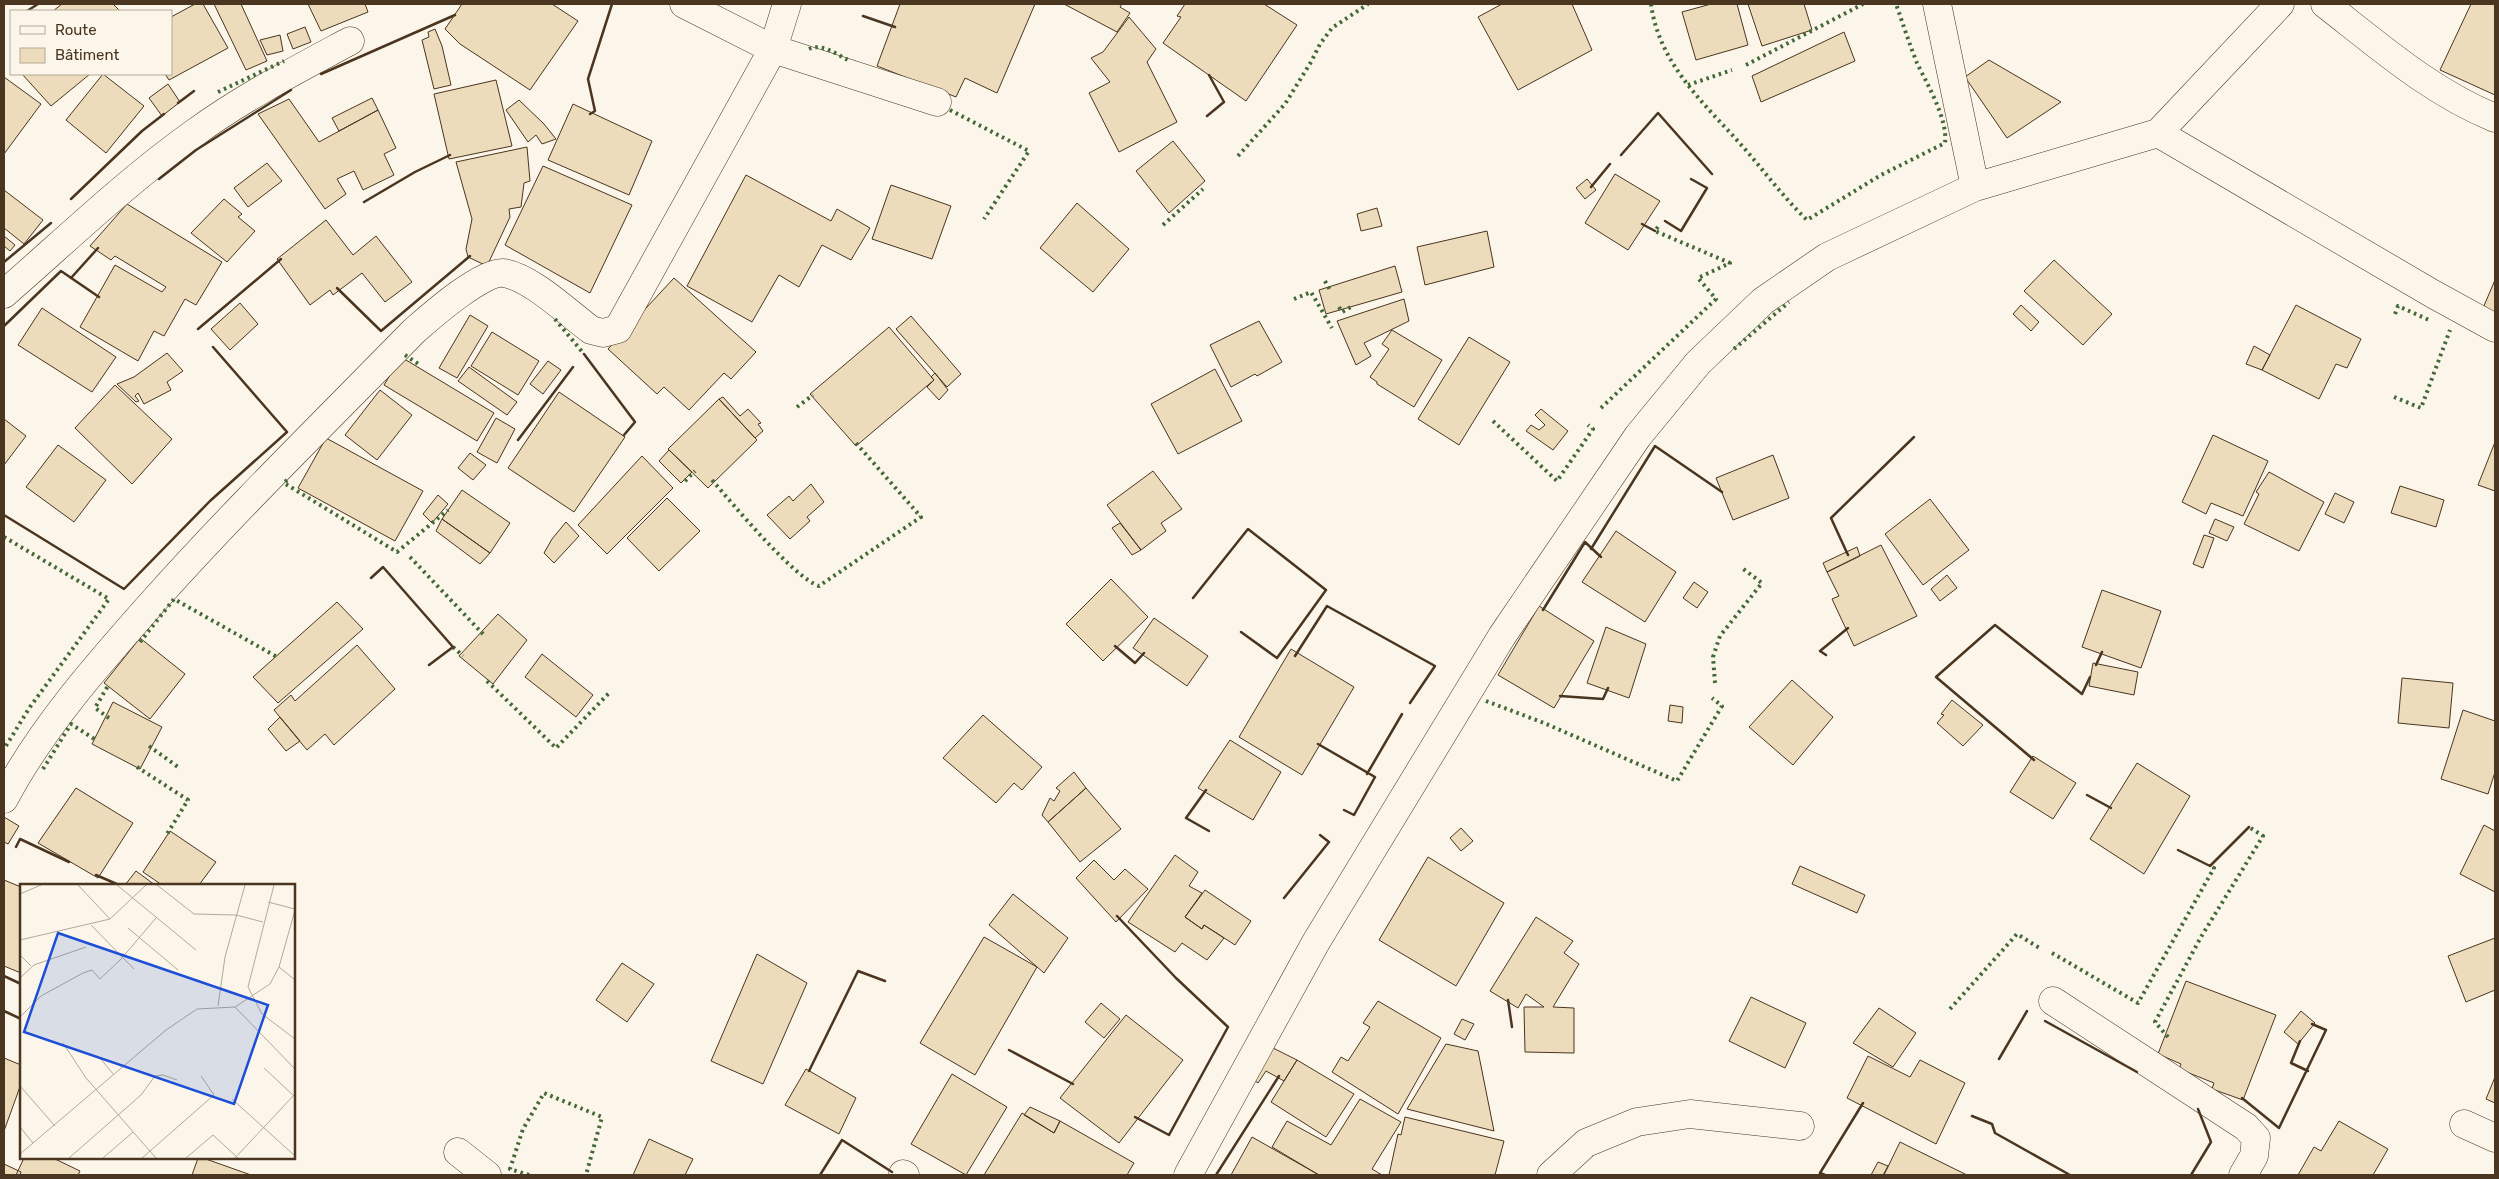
<svg xmlns="http://www.w3.org/2000/svg" width="2499" height="1179" viewBox="0 0 2499 1179" font-family="Rubik,sans-serif">
<style>
.building{fill:#ecdcbc;stroke:#4a3520}
.lines{fill:none;stroke-linecap:round;stroke-linejoin:round}
.street-casing{stroke:#4a3520;stroke-width:29}
.street{stroke:#fbf6e9;stroke-width:28}
.hedge{stroke:#436837;stroke-width:4;stroke-dasharray:2.5 4;stroke-linecap:butt}
.wall{stroke:#4a3520;stroke-width:2.5}
.inset-road{fill:none;stroke:#b4a999;stroke-width:1}
.view{fill:#1d4ed8;fill-opacity:0.15;stroke:#1d4ed8;stroke-width:2.5}
.inset-edge{fill:none;stroke:#4a3520;stroke-width:2.5}
</style>
<rect width="100%" height="100%" fill="#fbf6e9"/>
<!-- building -->
<path class="building" d="M 62,4 L 113,4 L 120,11 L 53,11 Z
M 195,4 L 203,4 L 228,48 L 169,80 L 165,74 L 171,74 L 171,17 Z
M 214,4 L 241,4 L 267,61 L 246,70 Z
M 308,4 L 365,4 L 368,12 L 321,31 Z
M 462,4 L 552,4 L 578,21 L 530,90 L 460,44 L 445,29 Z
M 900,4 L 1035,4 L 997,93 L 965,78 L 956,97 L 877,66 Z
M 1064,4 L 1122,4 L 1120,7 L 1130,13 L 1117,32 Z
M 1185,4 L 1264,4 L 1297,25 L 1246,101 L 1163,43 L 1181,17 L 1177,16 Z
M 1502,4 L 1572,4 L 1592,50 L 1518,90 L 1478,17 Z
M 1711,4 L 1737,4 L 1748,45 L 1696,60 L 1682,12 Z
M 1748,4 L 1804,4 L 1812,30 L 1762,46 Z
M 2471,4 L 2495,4 L 2495,95 L 2440,70 Z
M 1129,17 L 1156,49 L 1147,62 L 1177,122 L 1119,152 L 1089,93 L 1110,82 L 1091,58 L 1103,52 Z
M 305,27 L 311,42 L 293,49 L 287,34 Z
M 435,29 L 442,46 L 451,85 L 434,89 L 422,40 L 429,37 L 428,32 Z
M 1844,32 L 1855,61 L 1761,102 L 1752,76 Z
M 280,35 L 283,51 L 267,55 L 260,40 Z
M 1989,60 L 2061,102 L 2007,138 L 1965,77 Z
M 22,74 L 90,74 L 51,106 Z
M 103,74 L 144,106 L 106,153 L 66,120 Z
M 4,77 L 41,104 L 4,154 Z
M 496,80 L 512,146 L 449,159 L 434,94 Z
M 168,84 L 180,102 L 162,116 L 149,98 Z
M 372,98 L 378,110 L 339,131 L 332,118 Z
M 289,99 L 319,142 L 378,110 L 396,148 L 384,154 L 394,175 L 363,190 L 354,171 L 337,179 L 346,194 L 325,209 L 258,114 Z
M 519,100 L 544,124 L 556,139 L 542,144 L 536,135 L 528,142 L 506,110 Z
M 573,104 L 652,141 L 629,195 L 548,160 Z
M 1173,141 L 1205,181 L 1169,213 L 1136,171 Z
M 527,147 L 530,181 L 524,183 L 521,207 L 509,209 L 510,217 L 487,266 L 468,257 L 466,249 L 472,219 L 456,162 Z
M 267,163 L 282,181 L 248,207 L 234,188 Z
M 543,166 L 632,205 L 590,293 L 505,245 Z
M 1615,174 L 1660,201 L 1628,250 L 1585,223 Z
M 746,175 L 831,221 L 837,209 L 870,228 L 851,260 L 822,245 L 799,287 L 779,275 L 752,322 L 687,286 Z
M 1587,179 L 1596,190 L 1585,199 L 1576,188 Z
M 891,185 L 951,206 L 932,259 L 872,239 Z
M 4,190 L 43,220 L 24,244 L 4,228 Z
M 224,199 L 242,214 L 238,217 L 255,231 L 227,262 L 191,233 Z
M 1077,203 L 1129,249 L 1093,292 L 1040,248 Z
M 127,204 L 222,262 L 196,305 L 185,299 L 164,336 L 154,331 L 138,361 L 80,327 L 115,265 L 162,292 L 166,287 L 115,256 L 111,260 L 90,246 Z
M 1377,208 L 1382,226 L 1361,231 L 1357,214 Z
M 326,220 L 353,255 L 376,236 L 412,282 L 385,302 L 362,273 L 333,295 L 330,290 L 310,305 L 277,259 Z
M 1487,231 L 1494,267 L 1425,285 L 1417,247 Z
M 4,236 L 15,245 L 10,251 L 4,246 Z
M 2054,260 L 2112,314 L 2083,345 L 2024,291 Z
M 1395,266 L 1402,292 L 1326,314 L 1319,290 Z
M 674,278 L 756,352 L 731,379 L 724,373 L 689,410 L 664,387 L 657,394 L 608,349 Z
M 2495,280 L 2495,314 L 2483,308 Z
M 1404,299 L 1409,321 L 1364,343 L 1371,356 L 1356,365 L 1337,321 Z
M 240,303 L 258,324 L 230,350 L 211,329 Z
M 2021,305 L 2039,322 L 2031,331 L 2013,314 Z
M 2296,305 L 2361,339 L 2347,368 L 2336,364 L 2319,399 L 2262,370 Z
M 42,308 L 116,357 L 92,392 L 18,345 Z
M 470,315 L 488,326 L 457,378 L 439,368 Z
M 911,316 L 961,374 L 947,387 L 896,329 Z
M 1259,321 L 1282,362 L 1257,376 L 1255,374 L 1231,387 L 1210,345 Z
M 889,327 L 934,380 L 856,446 L 810,394 Z
M 1392,330 L 1442,360 L 1414,407 L 1377,384 L 1377,382 L 1370,377 L 1389,349 L 1382,344 Z
M 492,332 L 539,361 L 518,395 L 471,366 Z
M 1469,337 L 1510,362 L 1459,445 L 1418,419 Z
M 2254,346 L 2270,355 L 2262,370 L 2246,364 Z
M 167,353 L 183,371 L 167,382 L 171,390 L 144,404 L 138,393 L 135,396 L 139,401 L 136,402 L 117,384 L 134,377 Z
M 401,357 L 494,413 L 477,441 L 384,385 Z
M 548,361 L 561,370 L 543,394 L 530,384 Z
M 469,367 L 517,402 L 507,415 L 458,381 Z
M 1215,369 L 1242,421 L 1178,454 L 1151,404 Z
M 935,373 L 948,390 L 939,400 L 927,387 L 934,380 L 931,377 Z
M 115,385 L 172,439 L 132,484 L 75,428 Z
M 380,390 L 412,415 L 377,460 L 345,435 Z
M 559,392 L 625,437 L 574,512 L 508,468 Z
M 723,397 L 740,416 L 748,409 L 761,423 L 758,424 L 763,431 L 755,438 L 719,399 Z
M 719,399 L 757,440 L 708,488 L 668,449 Z
M 1541,409 L 1568,431 L 1553,450 L 1526,431 L 1531,425 L 1539,430 L 1545,425 L 1535,415 Z
M 496,418 L 515,429 L 497,463 L 477,452 Z
M 4,419 L 26,436 L 4,465 Z
M 2213,435 L 2268,461 L 2243,516 L 2211,503 L 2206,514 L 2182,502 Z
M 326,438 L 423,491 L 395,541 L 298,488 Z
M 2495,442 L 2495,491 L 2478,485 Z
M 58,445 L 106,480 L 74,522 L 26,487 Z
M 669,450 L 692,472 L 681,483 L 659,461 Z
M 470,453 L 486,465 L 473,480 L 458,468 Z
M 1773,455 L 1789,498 L 1733,520 L 1716,478 Z
M 642,456 L 673,488 L 607,554 L 578,525 Z
M 1153,471 L 1182,509 L 1161,523 L 1166,531 L 1141,550 L 1107,505 Z
M 2269,472 L 2324,502 L 2299,551 L 2244,524 L 2259,494 L 2256,492 Z
M 811,484 L 824,502 L 807,517 L 810,521 L 790,539 L 767,515 L 789,496 L 793,501 Z
M 2400,486 L 2444,500 L 2436,527 L 2391,513 Z
M 462,490 L 510,523 L 490,553 L 442,519 Z
M 2335,493 L 2354,502 L 2344,523 L 2325,514 Z
M 438,495 L 448,504 L 432,523 L 423,514 Z
M 667,498 L 700,531 L 659,571 L 627,538 Z
M 1930,499 L 1969,550 L 1923,585 L 1885,534 Z
M 442,519 L 490,553 L 480,564 L 436,531 Z
M 2215,519 L 2234,527 L 2227,541 L 2209,533 Z
M 566,522 L 579,536 L 554,563 L 544,553 L 552,539 Z
M 1120,523 L 1141,550 L 1132,555 L 1112,528 Z
M 1616,531 L 1676,572 L 1645,622 L 1582,582 Z
M 2204,535 L 2214,538 L 2203,568 L 2193,564 Z
M 1881,545 L 1917,616 L 1854,646 L 1832,599 L 1839,596 L 1827,572 Z
M 1857,547 L 1860,556 L 1827,572 L 1823,563 Z
M 1947,575 L 1957,588 L 1940,601 L 1931,589 Z
M 1111,579 L 1148,617 L 1103,661 L 1066,624 Z
M 1694,582 L 1708,592 L 1697,608 L 1683,598 Z
M 2102,590 L 2161,611 L 2141,668 L 2082,647 Z
M 337,602 L 363,629 L 278,703 L 253,677 Z
M 1539,606 L 1594,641 L 1554,708 L 1498,675 Z
M 498,614 L 527,640 L 493,684 L 459,656 Z
M 1154,618 L 1208,656 L 1187,686 L 1133,648 Z
M 1606,627 L 1646,644 L 1629,698 L 1587,683 Z
M 140,638 L 185,674 L 150,719 L 104,683 Z
M 357,645 L 395,689 L 334,745 L 325,734 L 307,750 L 274,710 L 291,695 L 295,701 Z
M 1291,649 L 1354,687 L 1302,775 L 1239,737 Z
M 542,654 L 593,695 L 576,717 L 525,677 Z
M 2093,663 L 2138,672 L 2134,695 L 2089,686 Z
M 2402,678 L 2453,683 L 2449,728 L 2398,723 Z
M 1792,680 L 1833,717 L 1793,765 L 1749,727 Z
M 1952,700 L 1983,725 L 1963,746 L 1937,723 L 1944,715 L 1941,714 Z
M 113,702 L 162,727 L 140,769 L 92,744 Z
M 1670,705 L 1683,707 L 1682,723 L 1668,721 Z
M 2463,710 L 2495,721 L 2495,772 L 2488,794 L 2441,779 Z
M 983,715 L 1042,767 L 1022,790 L 1014,783 L 996,803 L 943,758 Z
M 280,717 L 300,741 L 286,751 L 268,729 Z
M 1230,740 L 1281,772 L 1253,820 L 1198,788 Z
M 2033,756 L 2076,783 L 2053,819 L 2010,792 Z
M 2137,763 L 2190,796 L 2144,874 L 2090,839 Z
M 1074,772 L 1086,788 L 1048,822 L 1042,815 L 1050,798 L 1054,801 L 1060,791 L 1056,788 Z
M 76,788 L 133,823 L 98,878 L 38,843 Z
M 1086,788 L 1121,829 L 1080,862 L 1048,822 Z
M 4,817 L 19,826 L 8,844 L 4,842 Z
M 2484,825 L 2495,831 L 2495,892 L 2460,874 Z
M 1461,828 L 1473,841 L 1461,851 L 1450,838 Z
M 170,831 L 216,862 L 199,885 L 162,885 L 143,872 Z
M 1175,855 L 1198,872 L 1189,886 L 1202,893 L 1185,917 L 1202,929 L 1204,925 L 1224,938 L 1207,960 L 1182,943 L 1175,952 L 1128,922 Z
M 1428,857 L 1504,903 L 1456,986 L 1379,940 Z
M 1094,860 L 1114,880 L 1125,869 L 1148,889 L 1116,922 L 1076,878 Z
M 1800,866 L 1865,895 L 1857,913 L 1792,884 Z
M 136,871 L 155,885 L 125,885 Z
M 4,880 L 21,887 L 21,973 L 4,966 Z
M 1205,890 L 1251,921 L 1235,945 L 1204,925 L 1202,929 L 1185,917 Z
M 1013,894 L 1068,938 L 1044,973 L 989,925 Z
M 1536,917 L 1573,941 L 1564,953 L 1579,964 L 1553,1007 L 1574,1008 L 1574,1053 L 1525,1052 L 1524,1007 L 1544,1007 L 1526,994 L 1518,1008 L 1490,991 Z
M 984,937 L 1037,967 L 975,1075 L 920,1043 Z
M 2495,938 L 2495,990 L 2466,1002 L 2448,956 Z
M 757,954 L 807,983 L 763,1084 L 711,1061 Z
M 622,963 L 654,984 L 627,1022 L 596,1000 Z
M 2186,981 L 2276,1015 L 2243,1100 L 2212,1089 L 2214,1083 L 2179,1069 L 2181,1064 L 2158,1054 Z
M 1751,997 L 1806,1023 L 1785,1068 L 1729,1041 Z
M 1378,1001 L 1441,1038 L 1398,1114 L 1332,1072 L 1341,1057 L 1348,1061 L 1370,1027 L 1363,1023 Z
M 1101,1003 L 1120,1019 L 1104,1038 L 1085,1022 Z
M 1879,1008 L 1916,1033 L 1893,1067 L 1853,1043 Z
M 2301,1011 L 2315,1023 L 2298,1044 L 2284,1032 Z
M 1126,1015 L 1183,1060 L 1119,1143 L 1060,1098 Z
M 1462,1019 L 1474,1024 L 1465,1040 L 1454,1034 Z
M 1446,1044 L 1478,1051 L 1494,1131 L 1407,1109 Z
M 1269,1046 L 1297,1060 L 1284,1081 L 1266,1071 L 1258,1083 L 1246,1074 Z
M 1868,1056 L 1910,1077 L 1920,1060 L 1965,1083 L 1936,1144 L 1847,1098 Z
M 4,1058 L 21,1065 L 21,1084 L 4,1131 Z
M 1297,1060 L 1354,1094 L 1326,1137 L 1271,1102 Z
M 806,1069 L 856,1098 L 839,1134 L 785,1105 Z
M 952,1074 L 1007,1107 L 966,1175 L 911,1144 Z
M 2495,1077 L 2495,1103 L 2486,1099 Z
M 1360,1099 L 1401,1122 L 1372,1169 L 1382,1175 L 1319,1175 L 1272,1147 L 1287,1121 L 1331,1145 Z
M 1030,1107 L 1060,1121 L 1054,1133 L 1024,1115 Z
M 1022,1113 L 1054,1133 L 1060,1121 L 1134,1163 L 1127,1175 L 984,1175 Z
M 1405,1117 L 1504,1141 L 1495,1175 L 1389,1175 L 1398,1134 L 1401,1135 Z
M 2339,1121 L 2388,1149 L 2373,1175 L 2298,1175 L 2314,1147 L 2321,1151 Z
M 1252,1137 L 1319,1175 L 1231,1175 Z
M 649,1139 L 693,1159 L 685,1175 L 633,1175 Z
M 1900,1142 L 1967,1175 L 1884,1175 Z
M 24,1158 L 53,1158 L 80,1171 L 78,1175 L 16,1175 Z
M 198,1158 L 203,1158 L 251,1175 L 192,1175 Z
M 1878,1162 L 1888,1166 L 1883,1175 L 1871,1175 Z
M 4,1164 L 21,1172 L 20,1175 L 4,1175 Z"/>
<g class="lines">
<!-- street casing -->
<g class="street-casing">
<path id="street" d="M 684,4 L 773,49 L 937,102
M 1937,4 L 1975,187
M 2325,4 C 2379,46 2431,92 2495,118
M 2158,133 L 2280,4
M 4,294 C 66,240 126,182 193,134 C 242,98 296,70 350,41
M 4,799 C 42,727 98,664 152,603 C 236,509 326,421 414,331 C 430,317 483,270 504,273 C 532,278 568,313 591,330 L 603,333 L 618,329 L 773,49 L 787,4
M 2053,1001 L 2246,1127 L 2256,1138 L 2254,1156 L 2243,1175
M 2464,1124 L 2495,1138
M 458,1152 L 487,1175
M 903,1174 L 905,1175
M 1188,1175 L 1316,942 L 1502,636 L 1638,436 L 1698,363 L 1763,301 L 1827,257 L 1975,187 L 2158,133 L 2433,294 L 2495,328
M 1551,1175 L 1586,1143 L 1637,1122 L 1690,1114 L 1800,1126"/>
</g>
<!-- street -->
<use href="#street" class="street"/>
<!-- hedge -->
<path class="hedge" d="M 1651,4 C 1659,65 1706,105 1744,148 C 1765,172 1784,198 1807,220 L 1881,175 L 1945,143 C 1948,119 1927,84 1917,63 C 1909,43 1903,24 1896,4
M 809,49 C 822,43 836,54 848,60
M 1746,65 L 1863,4
M 1688,85 L 1732,70
M 218,92 L 284,61
M 950,110 L 1029,151 L 984,219
M 1238,156 L 1285,104 L 1311,62 L 1320,44 L 1332,28 L 1368,4
M 1163,225 L 1203,189
M 1325,281 L 1330,290
M 1294,299 L 1311,292 L 1332,328
M 1339,307 L 1342,312 L 1351,307
M 2395,314 L 2398,306 L 2429,320
M 555,319 L 584,354
M 1734,349 L 1789,302
M 405,355 L 420,365
M 2394,397 L 2421,408 L 2450,330
M 797,407 L 813,395
M 1601,408 L 1716,299 L 1698,278 L 1730,263 L 1655,231 L 1660,224
M 1493,421 L 1557,481 L 1593,429 L 1588,425
M 287,480 L 284,483 L 397,552 L 448,510
M 712,480 C 732,503 794,578 819,586 L 921,517 L 856,443
M 685,481 L 695,471
M 4,537 L 109,599 L 30,707 L 4,749
M 410,557 L 483,634
M 140,642 L 174,599 L 279,658
M 453,647 L 463,656
M 487,681 L 556,748 L 609,693
M 1715,683 L 1713,657 L 1720,636 L 1762,583 L 1742,568
M 1486,701 L 1544,723 L 1677,781 L 1722,706 L 1712,698
M 109,718 L 95,708 L 109,684
M 149,746 L 178,767
M 137,767 L 188,800 L 167,834
M 43,769 L 71,724 L 96,740
M 2052,953 L 2138,1003 L 2214,868 L 2210,866
M 1950,1009 L 2017,934 L 2041,949
M 2168,1037 L 2155,1022 L 2201,937 L 2263,836 L 2249,827
M 529,1175 L 510,1169 L 523,1129 L 544,1093 L 602,1117 L 586,1175"/>
<!-- wall -->
<path class="wall" d="M 27,11 L 38,4
M 863,16 L 895,27
M 321,74 L 455,15
M 178,103 L 194,91
M 590,114 L 595,111 L 588,79 L 612,4
M 1207,116 L 1224,102 L 1209,75
M 1621,155 L 1658,113 L 1712,174
M 159,179 L 196,150 L 291,90
M 1591,187 L 1610,164
M 71,199 L 142,131 L 164,114
M 364,202 L 415,172 L 450,155
M 1665,221 L 1681,231 L 1707,188 L 1691,179
M 1642,224 L 1655,231
M 4,262 L 51,223
M 71,278 L 98,248
M 337,288 L 381,331 L 470,256
M 4,326 L 61,271 L 99,297
M 198,329 L 281,259
M 584,354 L 635,422 L 624,435
M 518,440 L 573,367
M 4,515 L 124,589 L 210,501 L 287,432 L 213,347
M 1591,549 L 1655,446 L 1722,492
M 1848,555 L 1831,518 L 1914,437
M 371,578 L 383,567 L 453,647 L 429,665
M 1193,598 L 1248,529 L 1326,590 L 1277,658 L 1241,632
M 1543,610 L 1585,542 L 1601,557
M 1115,646 L 1135,663 L 1144,653
M 1826,655 L 1820,651 L 1848,628
M 1295,656 L 1327,606 L 1435,666 L 1410,703
M 2096,665 L 2102,652
M 1560,696 L 1603,699 L 1608,688
M 1318,744 L 1375,777 L 1354,815 L 1344,810
M 2034,760 L 1936,677 L 1995,625 L 2082,694 L 2090,677
M 1367,774 L 1402,714
M 1206,790 L 1186,818 L 1209,831
M 2087,795 L 2111,808
M 16,847 L 20,839 L 69,862
M 2178,850 L 2210,866 L 2249,827
M 96,875 L 119,885
M 1284,898 L 1329,842 L 1320,835
M 1117,916 L 1176,978 L 1228,1027 L 1169,1135 L 1135,1117
M 4,976 L 21,984
M 1508,1000 L 1512,1027
M 4,1011 L 21,1019
M 2045,1021 L 2137,1072
M 2300,1041 L 2291,1063 L 2308,1071
M 1009,1050 L 1073,1084
M 1999,1059 L 2027,1011
M 809,1071 L 858,971 L 885,981
M 2242,1098 L 2279,1128 L 2326,1030 L 2312,1024
M 1972,1116 L 1992,1124 L 1995,1133 L 2070,1175
M 820,1175 L 842,1140 L 892,1172
M 1216,1175 L 1279,1076
M 1825,1175 L 1820,1173 L 1863,1103
M 2191,1175 L 2211,1142 L 2198,1109"/>
</g>
<!-- overview -->
<g transform="translate(20 884)">
<rect width="275" height="275" fill="#fbf6e9"/>
<path class="inset-road" d="M 58,1 L 90,35M 97,1 L 176,66M 137,1 L 174,30 L 216,31 L 243,38M 254,1 L 228,103 L 242,130 L 275,155M 0,10 L 21,1M 248,18 L 275,25M 71,41 L 114,85M 108,44 L 158,86M 0,56 L 90,35 L 126,1M 0,71 L 11,82M 259,83 L 275,96M 0,94 L 14,81 L 66,63M 198,122 L 205,73 L 225,1M 215,123 L 250,100 L 259,83 L 275,26M 0,133 L 21,112 L 63,89 L 72,86 L 80,95 L 101,75 L 136,34M 43,159 L 66,194 L 136,274M 80,174 L 94,191M 244,184 L 274,212M 0,202 L 35,242M 212,215 L 275,272M 0,243 L 13,259M 0,270 L 146,146 L 177,125 L 215,123 L 275,185M 49,274 L 121,211 L 135,192 L 143,191 L 157,196M 83,274 L 113,248M 122,274 L 194,211 L 181,192M 166,274 L 193,251 L 218,274M 215,274 L 275,210"/>
<path class="view" d="M 38,49 L 248,121 L 214,220 L 4,148 Z"/>
<rect width="275" height="275" class="inset-edge"/>
</g>
<!-- border -->
<rect width="2499" height="1179" fill="none" stroke="#4a3520" stroke-width="10"/>
<!-- legend -->
<rect x="10" y="10" width="162" height="65" fill="#fbf6e9" stroke="#b4a999"/>
<rect x="20" y="26" width="25" height="8" fill="#fbf6e9" stroke="#b4a999"/>
<text x="55" y="35" font-size="15" fill="#4a3520">Route</text>
<rect x="20" y="48" width="25" height="15" fill="#ecdcbc" stroke="#b4a999"/>
<text x="55" y="60" font-size="15" fill="#4a3520">Bâtiment</text>
</svg>
